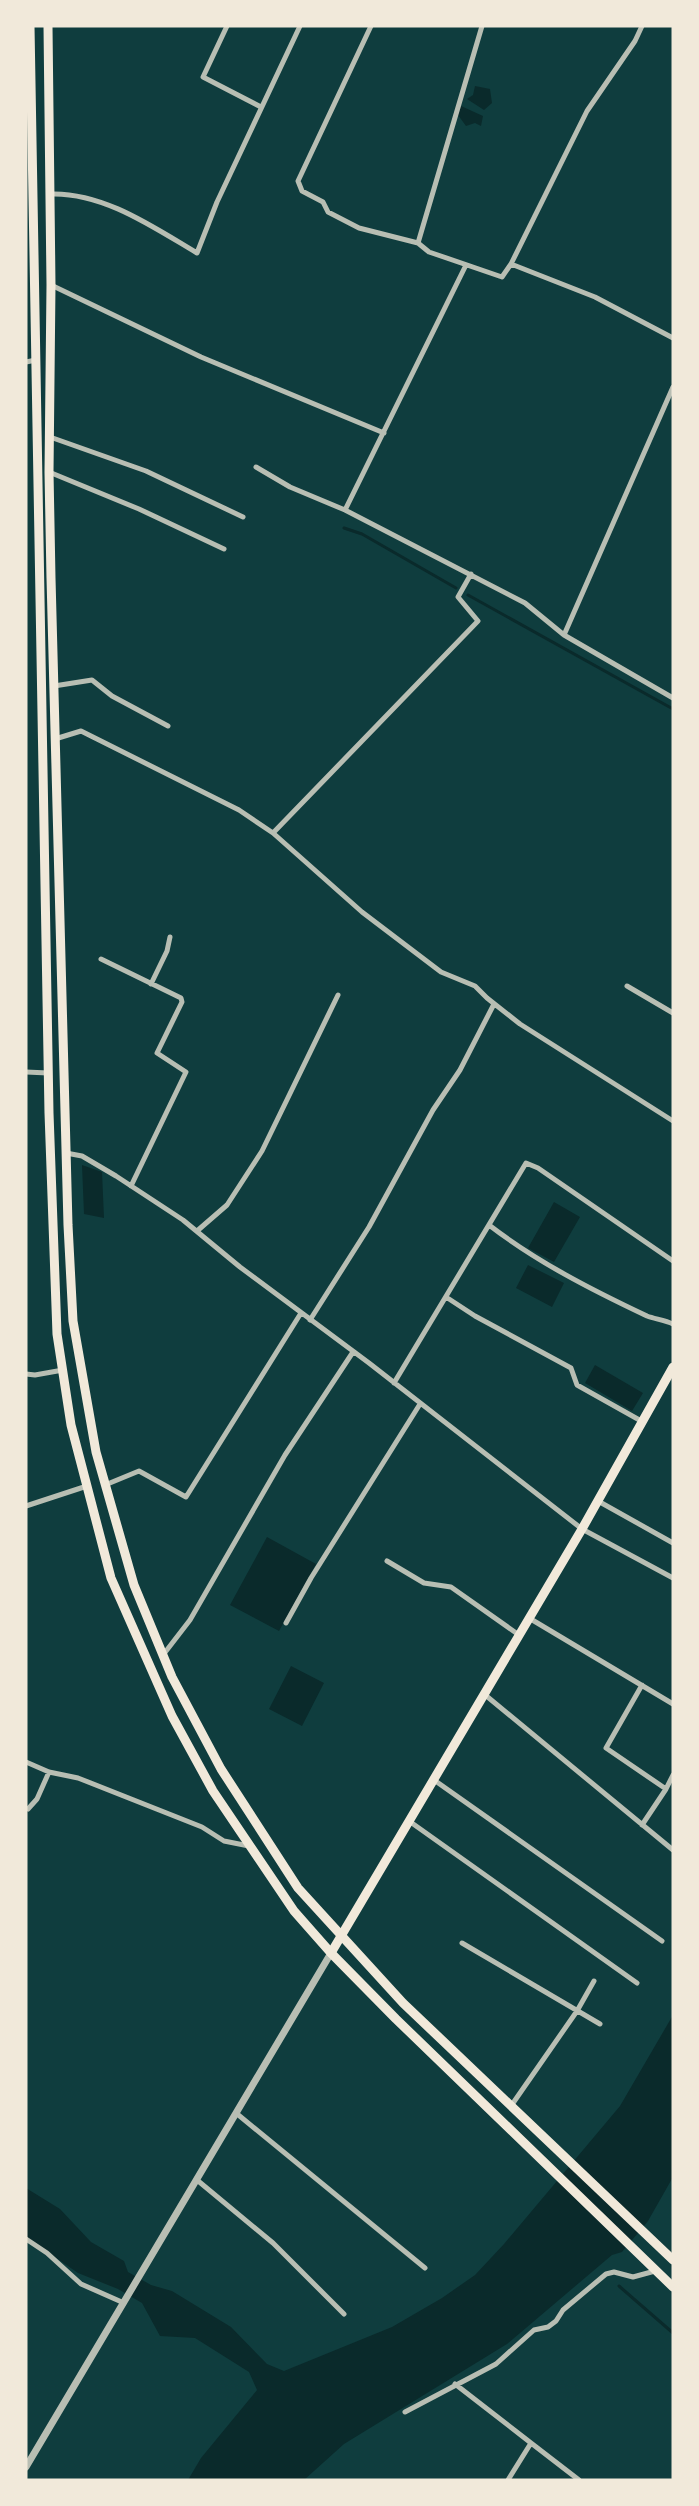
<svg xmlns="http://www.w3.org/2000/svg" width="699" height="2506" viewBox="0 0 699 2506" font-family="'DM Sans',sans-serif">
<style>
.water{fill:#0a2a2b}
.lines{fill:none;stroke-linecap:round;stroke-linejoin:round}
.stream{stroke:#0a2a2b;stroke-width:3}
.minor{stroke:#b8beb3;stroke-width:5}
.tertiary{stroke:#b8beb3;stroke-width:7}
.primary{stroke:#f1e9da;stroke-width:9}
.trunk{stroke:#f1e9da;stroke-width:9}
</style>
<rect width="100%" height="100%" fill="#0f3d3e"/>
<!-- water -->
<path class="water" d="M 475,86 L 490,89 L 492,103 L 484,110 L 467,99 L 473,95 Z
M 461,106 L 483,116 L 481,126 L 475,123 L 466,126 L 458,115 Z
M 82,1165 L 102,1172 L 104,1218 L 84,1214 Z
M 554,1202 L 580,1217 L 554,1262 L 528,1248 Z
M 528,1265 L 564,1283 L 552,1307 L 516,1288 Z
M 595,1365 L 643,1393 L 632,1411 L 585,1383 Z
M 267,1537 L 316,1564 L 279,1631 L 230,1605 Z
M 291,1666 L 324,1683 L 302,1726 L 269,1709 Z
M 673,2015 L 673,2177 L 648,2221 L 622,2252 L 612,2255 L 507,2344 L 344,2444 L 304,2480 L 188,2480 L 201,2458 L 257,2390 L 249,2372 L 195,2338 L 160,2336 L 142,2303 L 118,2289 L 78,2273 L 26,2237 L 26,2188 L 60,2209 L 91,2242 L 124,2261 L 128,2272 L 151,2285 L 172,2291 L 231,2327 L 267,2364 L 284,2371 L 392,2327 L 442,2298 L 475,2275 L 504,2244 L 620,2106 Z"/>
<g class="lines">
<!-- stream -->
<path class="stream" d="M 344,528 L 362,534 L 456,588
M 468,595 L 673,709
M 619,2286 L 673,2333"/>
<!-- minor -->
<path class="minor" d="M 227,26 L 203,77 L 261,107
M 371,26 L 298,181 L 302,191 L 323,202 L 328,212 L 359,228 L 418,243 L 429,252 L 502,277 L 511,264 L 595,297 L 673,338
M 50,194 C 103,192 153,227 197,253 L 217,202 L 300,26
M 418,243 L 482,26
M 511,264 L 587,111 L 635,41 L 642,26
M 51,285 L 201,357 L 384,433
M 26,362 L 36,360
M 50,437 L 146,471 L 243,517
M 256,467 L 290,487 L 345,510 L 525,603 L 564,635 L 673,698
M 49,472 L 139,509 L 224,549
M 345,510 L 466,265
M 564,635 L 673,387
M 54,686 L 92,680 L 112,696 L 168,726
M 55,739 L 81,731 L 239,810 L 273,833 L 478,621 L 458,597 L 471,574
M 273,833 L 362,912 L 441,972 L 475,986 L 487,998 L 520,1024 L 673,1121
M 101,959 L 181,998 L 182,1002 L 157,1053 L 186,1072 L 131,1186
M 151,984 L 167,951 L 170,937
M 627,986 L 673,1013
M 26,1072 L 48,1073
M 66,1153 L 82,1156 L 116,1176 L 183,1220 L 240,1267 L 369,1363 L 582,1529 L 673,1578
M 489,1225 C 537,1262 592,1290 647,1316 C 655,1319 665,1320 673,1324
M 197,1231 L 227,1205 L 262,1151 L 338,995
M 446,1297 L 475,1316 L 571,1368 L 577,1385 L 643,1422
M 310,1320 L 369,1227 L 433,1110 L 460,1070 L 494,1004
M 26,1374 L 35,1375 L 63,1370
M 394,1383 L 526,1163 L 538,1168 L 673,1261
M 105,1485 L 139,1471 L 186,1497 L 301,1313
M 598,1501 L 673,1543
M 26,1506 L 87,1486
M 387,1561 L 424,1583 L 451,1587 L 519,1635
M 529,1618 L 673,1704
M 286,1623 L 311,1578 L 420,1404
M 163,1655 L 190,1620 L 285,1455 L 353,1352
M 642,1685 L 606,1748 L 666,1789
M 484,1694 L 673,1850
M 26,1762 L 49,1772 L 78,1778 L 202,1827 L 224,1841 L 249,1846
M 434,1780 L 662,1941
M 28,1809 L 37,1799 L 49,1772
M 409,1821 L 637,1983
M 642,1825 L 666,1789 L 673,1775
M 462,1943 L 600,2024
M 511,2106 L 577,2011 L 594,1981
M 236,2113 L 425,2268
M 197,2180 L 273,2243 L 344,2314
M 26,2239 L 47,2253 L 81,2284 L 124,2303
M 455,2384 L 531,2443
M 405,2412 L 496,2364 L 534,2330 L 548,2327 L 556,2321 L 563,2310 L 606,2274 L 614,2272 L 633,2277 L 655,2271
M 508,2480 L 531,2443 L 579,2480"/>
<!-- tertiary -->
<path class="tertiary" d="M 26,2467 L 331,1953"/>
<!-- primary -->
<path class="primary" d="M 331,1953 L 582,1529 L 673,1367"/>
<!-- trunk -->
<path class="trunk" d="M 30,26 L 49,1113 L 57,1334 L 71,1425 L 111,1578 L 172,1716 L 213,1791 L 294,1911 L 331,1953 L 396,2019 L 673,2287
M 48,26 L 51,285 L 49,472 L 51,578 L 68,1225 L 73,1321 L 96,1452 L 134,1585 L 172,1677 L 221,1769 L 298,1888 L 403,2003 L 673,2260"/>
</g>
<!-- border -->
<rect width="699" height="2506" fill="none" stroke="#f1e9da" stroke-width="55"/>
</svg>
